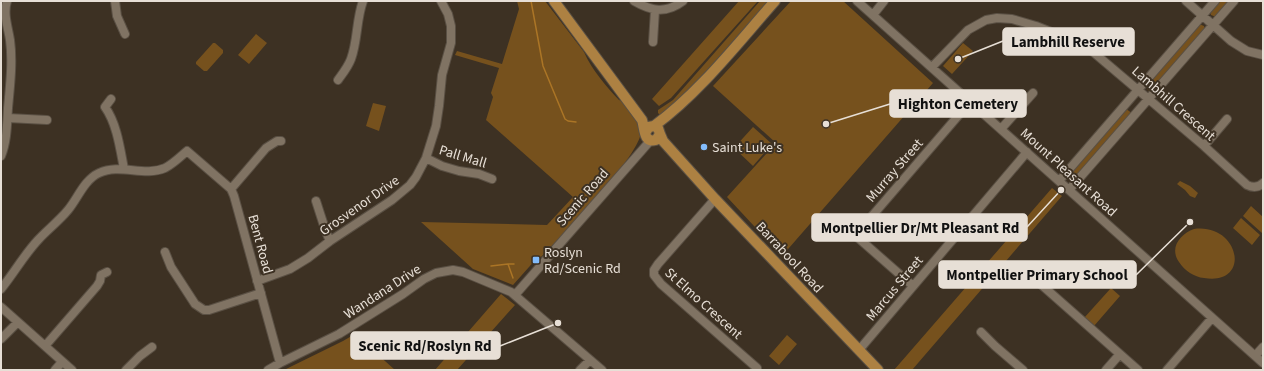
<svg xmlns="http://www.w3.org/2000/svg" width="1264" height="371" viewBox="0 0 1264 371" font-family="'Source Sans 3',sans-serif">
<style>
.green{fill:#76511d}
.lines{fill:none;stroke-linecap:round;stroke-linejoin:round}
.stream{stroke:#ab7526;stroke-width:1.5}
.minor-casing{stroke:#5a5044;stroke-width:10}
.major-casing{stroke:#5a5044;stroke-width:12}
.minor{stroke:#807363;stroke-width:8}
.major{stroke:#ad8142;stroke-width:10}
.poi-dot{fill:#83bcfb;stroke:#3d3123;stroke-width:1.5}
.labels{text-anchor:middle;stroke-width:4;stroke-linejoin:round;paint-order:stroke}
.street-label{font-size:14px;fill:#e7dfd6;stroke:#3d3123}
.poi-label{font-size:14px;fill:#e7dfd6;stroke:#3d3123;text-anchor:start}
.leader{fill:none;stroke:#e7dfd6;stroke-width:1.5}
.callout-dot{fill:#e7dfd6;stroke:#3d3123;stroke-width:1.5}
.callout{fill:#e7dfd6;stroke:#e7dfd6;stroke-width:1.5}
.callout-label{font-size:15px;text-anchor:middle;font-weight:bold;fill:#111}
</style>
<rect width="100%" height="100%" fill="#3d3123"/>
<!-- green -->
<path class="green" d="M 517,1 L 545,1 L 584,52 C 592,70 606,86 619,100 L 622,101 C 627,108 640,122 641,131 C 642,154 558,240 539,259 L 537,258 L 513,285 L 473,269 L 421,222 L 547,225 L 573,197 L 486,120 L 493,97 L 491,93 L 499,68 L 455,55 L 457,51 L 502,64 L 519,9 Z
M 739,1 L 758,1 L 671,98 L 659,106 L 652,99 Z
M 760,1 L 769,1 L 679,102 L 661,116 L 658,113 L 658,110 L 673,100 Z
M 791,1 L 843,1 L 933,83 L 782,256 L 727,197 L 776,143 L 713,86 Z
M 1219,1 L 1231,1 L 1216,17 L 1211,15 L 1210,11 Z
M 1199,24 L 1204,26 L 1205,30 L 1150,91 L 1148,90 L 1146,85 Z
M 256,34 L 267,43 L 249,64 L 238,55 Z
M 213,43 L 215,43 L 223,50 L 223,53 L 207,71 L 204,71 L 196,64 L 196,62 Z
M 963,43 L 973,51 L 952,74 L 943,66 Z
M 373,103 L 386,106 L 379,131 L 366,126 Z
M 1125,108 L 1133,114 L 1073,182 L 1066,177 Z
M 753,127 L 772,144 L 753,166 L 734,148 Z
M 1180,181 L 1190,186 L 1198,193 L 1195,198 L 1190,196 L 1185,190 L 1177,184 Z
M 1052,188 L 1062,196 L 912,370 L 894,370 Z
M 1251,206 L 1263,217 L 1263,232 L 1262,233 L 1243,216 Z
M 1241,218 L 1260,235 L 1252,245 L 1233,228 Z
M 1194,229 C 1240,223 1252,286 1204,278 C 1194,277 1185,271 1179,262 C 1169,248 1180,234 1194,229 Z
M 1111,288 L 1120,296 L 1094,326 L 1084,318 Z
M 501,294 L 515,305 L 457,370 L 435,370 Z
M 355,334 L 395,370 L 284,370 L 343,341 Z
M 787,335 L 797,344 L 779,365 L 769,356 Z"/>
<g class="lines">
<!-- stream -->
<path class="stream" d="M 531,1 L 543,66 L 565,119 L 568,121 L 576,122
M 508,264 L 514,264
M 491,266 L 508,264 L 513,278"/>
<!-- minor casing -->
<g class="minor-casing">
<path id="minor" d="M 115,1 L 117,16 L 125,34
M 634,1 C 651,11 666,14 683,1
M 857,1 L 1263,363
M 1186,1 L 1231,41 L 1247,51 L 1263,55
M 873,15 L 884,1
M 653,42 L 655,10
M 932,67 L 968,30 L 986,20 L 997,18 L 1012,19 L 1036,26 L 1086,46 L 1204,146 L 1247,185 C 1253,188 1258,188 1263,183
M 338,80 C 343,73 348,67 351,59 C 358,40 356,20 363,1
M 111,99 L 105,107 C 117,124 120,148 124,169
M 8,118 L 47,120
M 1001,129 L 1033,93
M 1204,146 L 1227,119
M 1,156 C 7,141 7,125 8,108 C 10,86 13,62 10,40 C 8,27 3,14 7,1
M 426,158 L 442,166 L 459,171 L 479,174 L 492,179
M 1059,181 L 1215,1
M 231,189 L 266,148 L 277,141 L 281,141
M 1069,190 L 1234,1
M 715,199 L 658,264 L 654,270 L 654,275 L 661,284 L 757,368
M 316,201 L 326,232 L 330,241
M 165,252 L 171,267 L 195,304 L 204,310 L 209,310 L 261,293
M 1036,280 L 1138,370
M 257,281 L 290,269 L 308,258 L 330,241 L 392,200 L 410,185 L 416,177 L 426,158 L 436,126 L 439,106 L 442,75 L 451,43 L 451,26 L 448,14 L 441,1
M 913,286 L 856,236 L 860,230 L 970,102
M 1,289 C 14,273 24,255 38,240 C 47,230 59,221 68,210 C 78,198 84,180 99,173 C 120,163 144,177 165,168 C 173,164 180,157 187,151 L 231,189 L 234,196 L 280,363
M 515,295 L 650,141
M 1,307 L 72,370
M 981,332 L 995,346 L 1023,370
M 1,339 L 18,322
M 45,346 L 97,286 L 100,281 L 101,275 L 107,272
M 859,350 L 1027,152
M 1255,356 L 1263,347
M 55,370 L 62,362
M 126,370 L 140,356 L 152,347
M 268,370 L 280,363 L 339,334 L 403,294 L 424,279 L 436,273 L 453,270 L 463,272 L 511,292 L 602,370
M 580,370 L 590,360
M 1106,370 L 1120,354
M 1167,370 L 1212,318"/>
</g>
<!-- major casing -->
<g class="major-casing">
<path id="major" d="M 554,1 L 642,120 C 645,129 643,143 656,140 L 660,134 L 658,128 L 654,126 L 649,127 L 645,133
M 654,126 C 700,92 737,44 775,1
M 660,134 L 663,141 L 715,199 L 878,370"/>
</g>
<!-- minor -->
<use href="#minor" class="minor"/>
<!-- major -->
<use href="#major" class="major"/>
</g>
<!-- markers -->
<g class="poi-dot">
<circle cx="704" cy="147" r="4"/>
<rect x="532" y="256" width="8" height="8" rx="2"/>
</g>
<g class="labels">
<!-- street labels -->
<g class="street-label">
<text transform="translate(1174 103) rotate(41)" y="5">Lambhill Crescent</text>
<text transform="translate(463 156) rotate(17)" y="5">Pall Mall</text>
<text transform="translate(894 170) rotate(-49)" y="5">Murray Street</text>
<text transform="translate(1069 172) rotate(42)" y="5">Mount Pleasant Road</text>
<text transform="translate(582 197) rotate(-49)" y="5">Scenic Road</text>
<text transform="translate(359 205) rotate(-35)" y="5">Grosvenor Drive</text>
<text transform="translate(261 244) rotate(75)" y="5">Bent Road</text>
<text transform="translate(790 257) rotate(47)" y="5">Barrabool Road</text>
<text transform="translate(894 288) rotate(-50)" y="5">Marcus Street</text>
<text transform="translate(382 291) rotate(-33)" y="5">Wandana Drive</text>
<text transform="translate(704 303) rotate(42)" y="5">St Elmo Crescent</text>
</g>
<!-- poi labels -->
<g class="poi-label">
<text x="712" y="152">Saint Luke's</text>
<text x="544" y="257">Roslyn<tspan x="544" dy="16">Rd/Scenic Rd</tspan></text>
</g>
</g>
<!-- callouts -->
<path class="leader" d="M958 59L1003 41M826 124L890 104M1061 190L1027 227M1190 222L1136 275M558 323L500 346"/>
<g class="callout-dot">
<circle cx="958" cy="59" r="4"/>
<circle cx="826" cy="124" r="4"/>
<circle cx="1061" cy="190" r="4"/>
<circle cx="1190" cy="222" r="4"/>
<circle cx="558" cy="323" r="4"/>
</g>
<g class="callout">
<rect x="1003" y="28" width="131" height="27" rx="4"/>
<rect x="890" y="90" width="136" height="27" rx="4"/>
<rect x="812" y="214" width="215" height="27" rx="4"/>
<rect x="939" y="261" width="197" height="27" rx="4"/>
<rect x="351" y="332" width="149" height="27" rx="4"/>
</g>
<g class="callout-label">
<text x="1068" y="47">Lambhill Reserve</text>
<text x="958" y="109">Highton Cemetery</text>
<text x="920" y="233">Montpellier Dr/Mt Pleasant Rd</text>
<text x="1037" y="280">Montpellier Primary School</text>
<text x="425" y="351">Scenic Rd/Roslyn Rd</text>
</g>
<!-- border -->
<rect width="1264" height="371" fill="none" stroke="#e7dfd6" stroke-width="4"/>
</svg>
